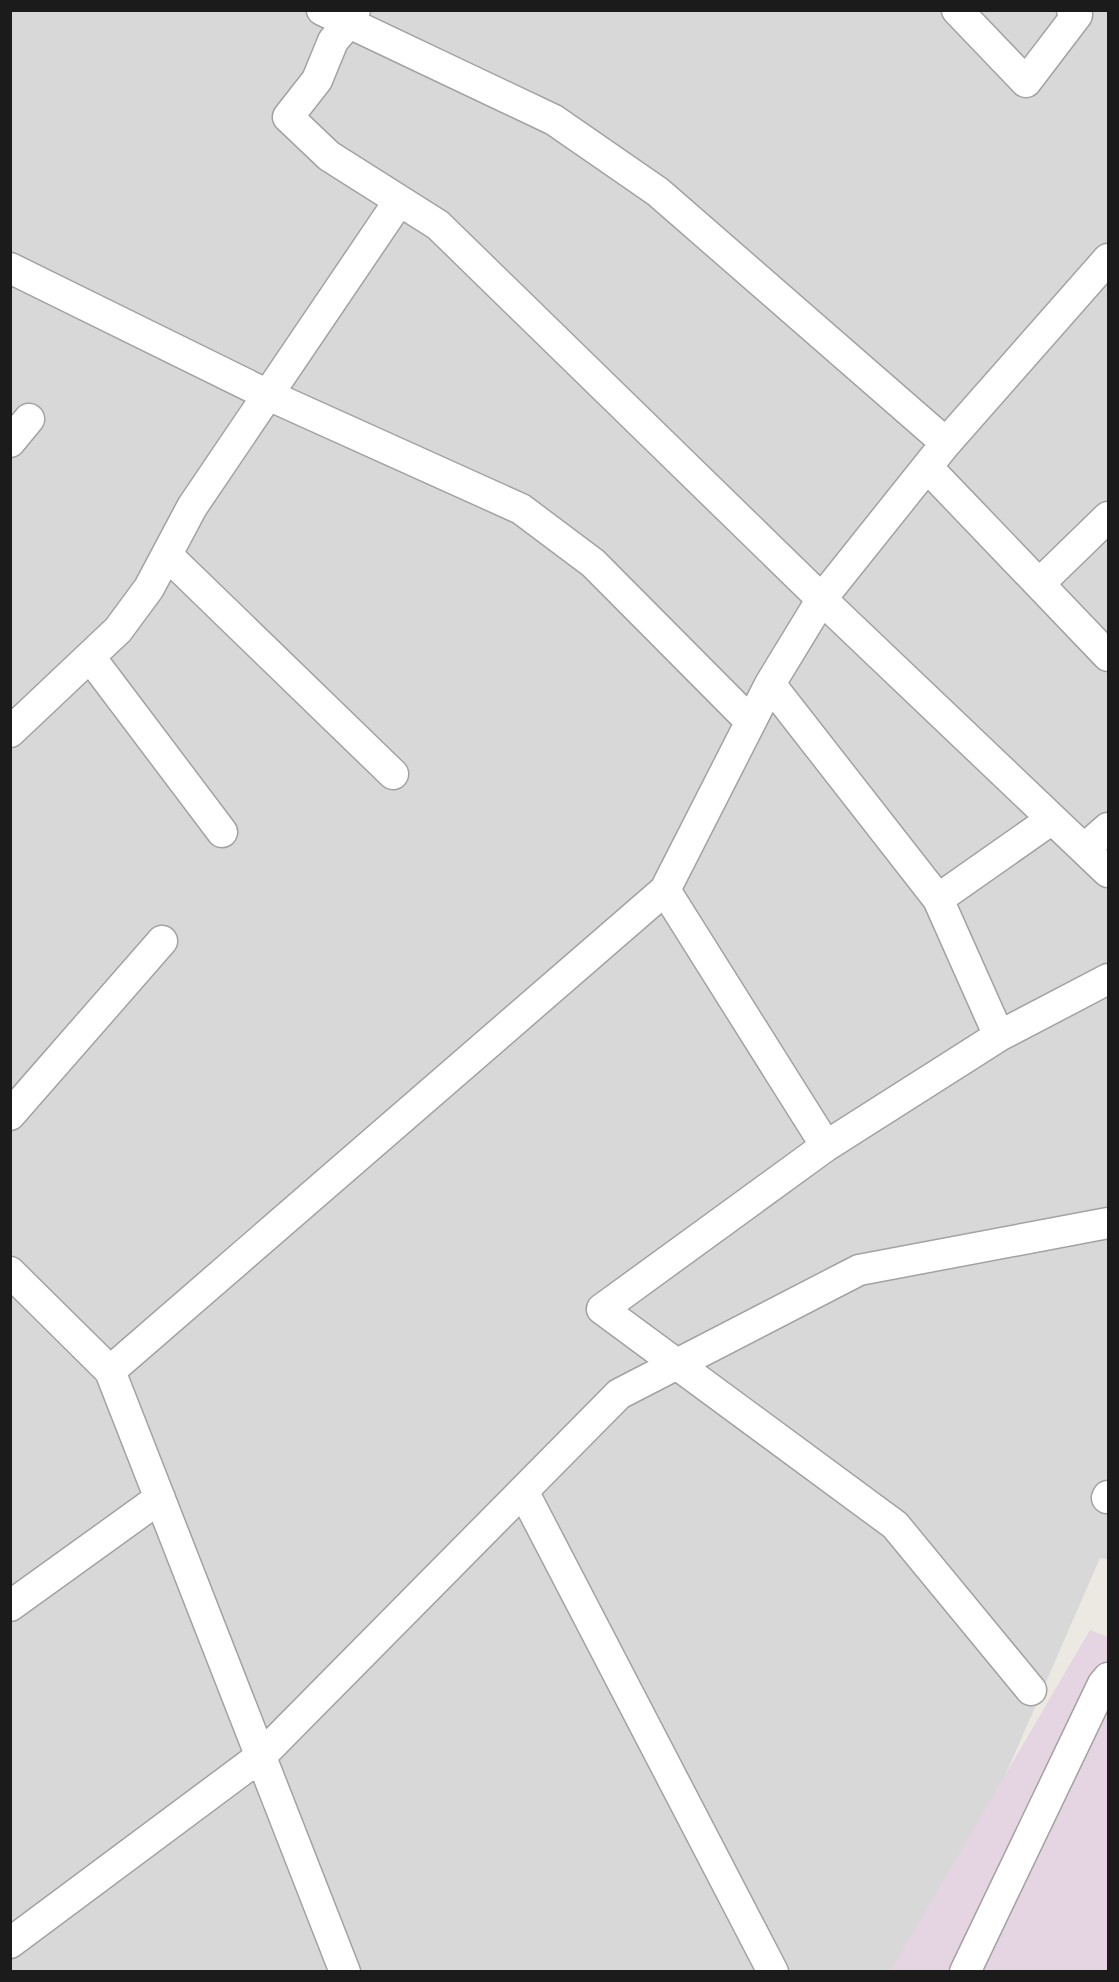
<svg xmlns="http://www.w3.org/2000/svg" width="1119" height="1982" viewBox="0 0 1119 1982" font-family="'DM Sans',sans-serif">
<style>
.residential{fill:#d9d8d8}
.industrial{fill:#e5d4e2}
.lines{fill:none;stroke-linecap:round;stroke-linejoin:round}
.minor-casing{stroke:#a2a2a2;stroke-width:33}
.minor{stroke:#fff;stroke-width:30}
</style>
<rect width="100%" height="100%" fill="#ece9e2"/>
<!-- residential -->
<path class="residential" d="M 11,11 L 1108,11 L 1108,1559 L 1100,1558 L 920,1971 L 11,1972 Z"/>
<!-- industrial -->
<path class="industrial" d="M 1090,1630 L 1108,1637 L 1108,1971 L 890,1972 Z"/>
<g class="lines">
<!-- minor casing -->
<g class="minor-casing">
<path id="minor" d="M 322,10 L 554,120 L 658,192 L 946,443
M 355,10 L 350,21 L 333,41 L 317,80 L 288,117 L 329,156 L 438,225 L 836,613 L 1108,872
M 957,10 L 1026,82 L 1077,15 L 1072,10
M 10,268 L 266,394 L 521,509 L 593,563 L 750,721
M 10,442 L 29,419
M 927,467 L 1108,656
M 167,555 L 393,774
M 1039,584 L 1108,517
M 90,657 L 222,832
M 770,684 L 938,899 L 999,1036
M 10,732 L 118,630 L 149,588 L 192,507 L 399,201
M 1084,849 L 1108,828
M 665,890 L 826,1146
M 938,899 L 1052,819
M 10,1115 L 162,941
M 10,1272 L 110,1371 L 345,1972
M 110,1371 L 665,890 L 770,684 L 823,597 L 946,443 L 1108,259
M 524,1493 L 773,1972
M 1107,1498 L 1108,1496
M 10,1606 L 160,1498
M 1031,1690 L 895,1525 L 602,1309 L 826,1146 L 999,1036 L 1108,979
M 10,1943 L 261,1756 L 619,1394 L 859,1270 L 1108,1223
M 965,1972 L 1103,1684 L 1108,1678"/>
</g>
<!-- minor -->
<use href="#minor" class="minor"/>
</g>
<!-- border -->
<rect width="1119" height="1982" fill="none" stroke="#1b1b1b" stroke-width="24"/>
</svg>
